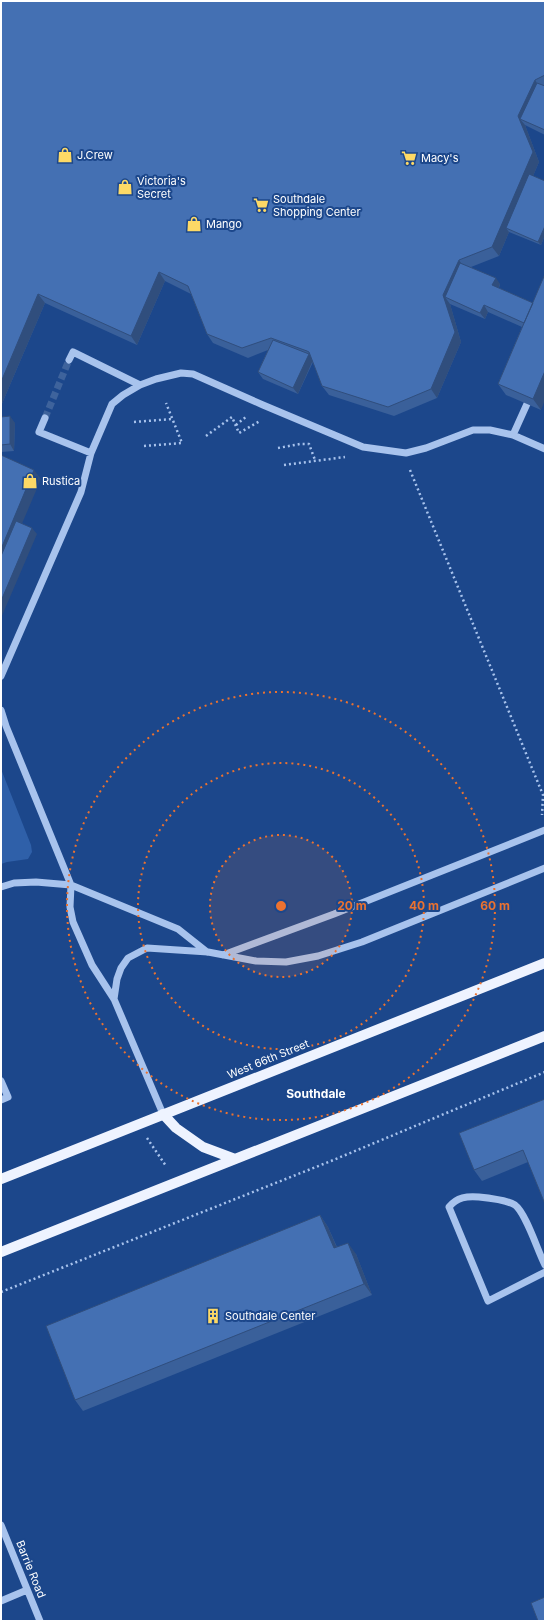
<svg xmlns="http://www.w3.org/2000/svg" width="546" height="1622" viewBox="0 0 546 1622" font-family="Inter,sans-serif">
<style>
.grass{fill:#2f60a9}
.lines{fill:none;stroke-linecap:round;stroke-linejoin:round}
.minor-tunnel{stroke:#3e639c;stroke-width:7;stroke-dasharray:7 3.5;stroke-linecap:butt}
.path{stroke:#a8c3ed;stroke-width:2.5;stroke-dasharray:2 3;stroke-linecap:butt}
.minor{stroke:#a8c3ed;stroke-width:7}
.major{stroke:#eef3ff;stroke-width:10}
.wall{fill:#3a609a}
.shaded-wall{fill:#304e7d}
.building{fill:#4470b3;stroke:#304e7d}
.ring{fill:none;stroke:#eb7230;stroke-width:2;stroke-dasharray:2 4}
.labels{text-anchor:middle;stroke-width:4;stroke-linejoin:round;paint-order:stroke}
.poi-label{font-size:11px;fill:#fff;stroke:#1c478b;text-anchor:start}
.street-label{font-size:11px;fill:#fff;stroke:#1c478b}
.neighbourhood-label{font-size:12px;font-weight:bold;fill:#fff;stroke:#1c478b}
.centre{fill:#eb7230;stroke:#1c478b;stroke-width:2}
.ring-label{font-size:12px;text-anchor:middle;font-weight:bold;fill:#eb7230;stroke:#1c478b;stroke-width:4;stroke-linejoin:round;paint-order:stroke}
</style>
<rect width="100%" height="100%" fill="#1c478b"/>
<!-- grass -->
<path class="grass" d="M 1,769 L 31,845 L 32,852 L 28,859 L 7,862 L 1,864 Z"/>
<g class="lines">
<!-- minor-tunnel -->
<path class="minor-tunnel" d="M 45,418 L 69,360"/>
<!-- path -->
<path class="path" d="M 134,422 L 172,419
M 236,425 L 247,416
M 206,436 L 232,417 L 239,433 L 260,421
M 144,446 L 182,443 L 166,403
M 278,448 L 300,444 L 309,444 L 315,460
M 284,465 L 345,457
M 410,470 L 543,795 L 542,815
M 147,1138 L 166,1166
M 1,1292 L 331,1161 L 545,1072"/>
<!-- minor -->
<path class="minor" d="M 69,360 L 73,352 L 140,385
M 45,418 L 39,432 L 91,453
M 513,435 L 531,395
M 1,676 L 81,492 L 91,453 L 112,404 L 123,395 L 140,385 L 156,379 L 181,373 L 193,374 L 263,405 L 363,447 L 406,453 L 426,448 L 473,430 L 490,430 L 513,435 L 545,449
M 1,710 L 6,726 L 71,885 L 70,907 L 73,922 L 92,965 L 114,999 L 163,1114
M 1,887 L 14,883 L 36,882 L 71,885 L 178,929 L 207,952
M 223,955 L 334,914 L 545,830
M 114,999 L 117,979 L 121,968 L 128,958 L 147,948 L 208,952 L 256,961 L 286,962 L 318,956 L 362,942 L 545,868
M 1,1081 L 8,1097 L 1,1100
M 545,1265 C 538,1252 526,1213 515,1205 C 507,1200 489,1198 479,1197 C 467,1196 457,1197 449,1207 L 488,1301 L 545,1272
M 1,1525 L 40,1621
M 1,1601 L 27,1590"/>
<!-- major -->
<path class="major" d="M 163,1114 L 176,1128 L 203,1147 L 235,1159
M 1,1179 L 545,963
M 1,1252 L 545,1036"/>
</g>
<!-- wall -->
<path class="wall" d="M 1,1 L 545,1 L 545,135 L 525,125 L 539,162 L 533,176 L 545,181 L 545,235 L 541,245 L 509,232 L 499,256 L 471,267 L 500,284 L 499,288 L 533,303 L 541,410 L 506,395 L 498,384 L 522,327 L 488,312 L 485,319 L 450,304 L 461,342 L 437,398 L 394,416 L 329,395 L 322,386 L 313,362 L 298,394 L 263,379 L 258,372 L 268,350 L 248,358 L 213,343 L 207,334 L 191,294 L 165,281 L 137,345 L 45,303 L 1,406 Z
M 1,417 L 15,423 L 14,451 L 1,452 Z
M 545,1099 L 528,1162 L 482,1181 L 474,1170 Z
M 320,1215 L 328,1227 L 337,1247 L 356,1254 L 372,1295 L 83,1411 L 75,1400 Z"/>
<!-- shaded-wall -->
<path class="shaded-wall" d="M 535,80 L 541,89 L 520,119 L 525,125 L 539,162 L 510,230 L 506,228 L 509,232 L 499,256 L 492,247 L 518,116 Z
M 545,226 L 545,235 L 541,245 L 538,242 Z
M 459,260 L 465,269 L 445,297 L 450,304 L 461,342 L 437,398 L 431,389 L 443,295 Z
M 159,272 L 165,281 L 137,345 L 131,336 Z
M 496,278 L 500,284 L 497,292 L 492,285 Z
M 38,294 L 45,303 L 1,406 L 1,382 Z
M 484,305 L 488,312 L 485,319 L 480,313 Z
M 309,354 L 313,360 L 298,394 L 293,388 Z
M 545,371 L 545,400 L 541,410 L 533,399 Z
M 10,416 L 15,423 L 14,451 L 10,444 Z
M 34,470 L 41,479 L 1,573 L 1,549 Z
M 32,528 L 37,534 L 1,618 L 1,601 Z
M 320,1215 L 328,1227 L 342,1260 L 334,1248 Z
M 348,1243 L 356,1254 L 372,1295 L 364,1284 Z"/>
<!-- building -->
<path class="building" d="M 1,1 L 545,1 L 545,75 L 535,80 L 518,116 L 533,152 L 492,247 L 459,260 L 443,295 L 455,332 L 431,389 L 388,407 L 322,386 L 309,352 L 307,351 L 271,338 L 242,348 L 207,334 L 188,286 L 159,272 L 131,336 L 38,294 L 1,382 Z
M 537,83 L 545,86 L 545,130 L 520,119 Z
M 529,174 L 545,181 L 545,226 L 538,242 L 506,228 Z
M 460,263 L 496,278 L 492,285 L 533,303 L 524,323 L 484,305 L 480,313 L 445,297 Z
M 545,274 L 545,371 L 533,399 L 498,384 Z
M 273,340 L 309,354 L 293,388 L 258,372 Z
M 10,416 L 10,444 L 1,445 L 1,417 Z
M 1,455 L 34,470 L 1,549 Z
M 16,521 L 32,528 L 1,601 L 1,556 Z
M 545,1099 L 545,1204 L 523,1150 L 474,1170 L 459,1133 Z
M 320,1215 L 334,1248 L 348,1243 L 364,1284 L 75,1400 L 46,1326 Z
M 545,1597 L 545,1621 L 538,1621 L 531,1603 Z"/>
<!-- distance rings -->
<circle cx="281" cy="906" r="71" fill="#eb7230" fill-opacity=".12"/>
<g class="ring">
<circle cx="281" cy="906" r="71"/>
<circle cx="281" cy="906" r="143"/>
<circle cx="281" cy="906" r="214"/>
</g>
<!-- icons -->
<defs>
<g id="shop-bare" transform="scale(1.2)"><path d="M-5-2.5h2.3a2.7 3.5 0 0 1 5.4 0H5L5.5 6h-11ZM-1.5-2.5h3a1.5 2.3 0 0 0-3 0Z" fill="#fdd966" stroke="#1c478b" stroke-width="2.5" paint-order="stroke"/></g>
<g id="supermarket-bare" transform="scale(1.2)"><path d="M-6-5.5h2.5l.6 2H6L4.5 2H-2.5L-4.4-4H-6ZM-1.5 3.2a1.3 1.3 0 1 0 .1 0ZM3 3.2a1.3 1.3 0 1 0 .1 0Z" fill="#fdd966" stroke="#1c478b" stroke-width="2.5" paint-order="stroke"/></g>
<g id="building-bare" transform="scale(1.2)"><path d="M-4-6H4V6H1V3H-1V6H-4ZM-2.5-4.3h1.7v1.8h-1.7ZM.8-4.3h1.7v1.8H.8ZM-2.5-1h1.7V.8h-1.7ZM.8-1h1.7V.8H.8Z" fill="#fdd966" stroke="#1c478b" stroke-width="2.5" paint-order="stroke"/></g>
</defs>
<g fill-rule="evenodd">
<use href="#shop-bare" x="65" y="155"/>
<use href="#supermarket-bare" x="409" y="158"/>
<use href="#shop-bare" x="125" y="187"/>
<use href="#supermarket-bare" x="261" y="205"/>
<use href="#shop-bare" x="194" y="224"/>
<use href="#shop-bare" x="30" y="481"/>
<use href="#building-bare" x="213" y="1316"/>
</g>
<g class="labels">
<!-- poi labels -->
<g class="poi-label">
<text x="77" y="159">J.Crew</text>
<text x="421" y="162">Macy's</text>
<text x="137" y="185">Victoria's<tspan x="137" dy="13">Secret</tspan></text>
<text x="273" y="203">Southdale<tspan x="273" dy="13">Shopping Center</tspan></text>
<text x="206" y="228">Mango</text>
<text x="42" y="485">Rustica</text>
<text x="225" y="1320">Southdale Center</text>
</g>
<!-- street labels -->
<g class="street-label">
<text transform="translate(268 1059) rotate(-22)" y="4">West 66th Street</text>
<text transform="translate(31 1569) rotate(68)" y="4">Barrie Road</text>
</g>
<!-- neighbourhood labels -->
<g class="neighbourhood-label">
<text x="316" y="1098">Southdale</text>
</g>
</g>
<circle cx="281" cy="906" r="6" class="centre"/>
<g class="ring-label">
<text x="352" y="910">20 m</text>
<text x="424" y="910">40 m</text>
<text x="495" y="910">60 m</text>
</g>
<!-- border -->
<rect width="546" height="1622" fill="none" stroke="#ffffff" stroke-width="4"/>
</svg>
